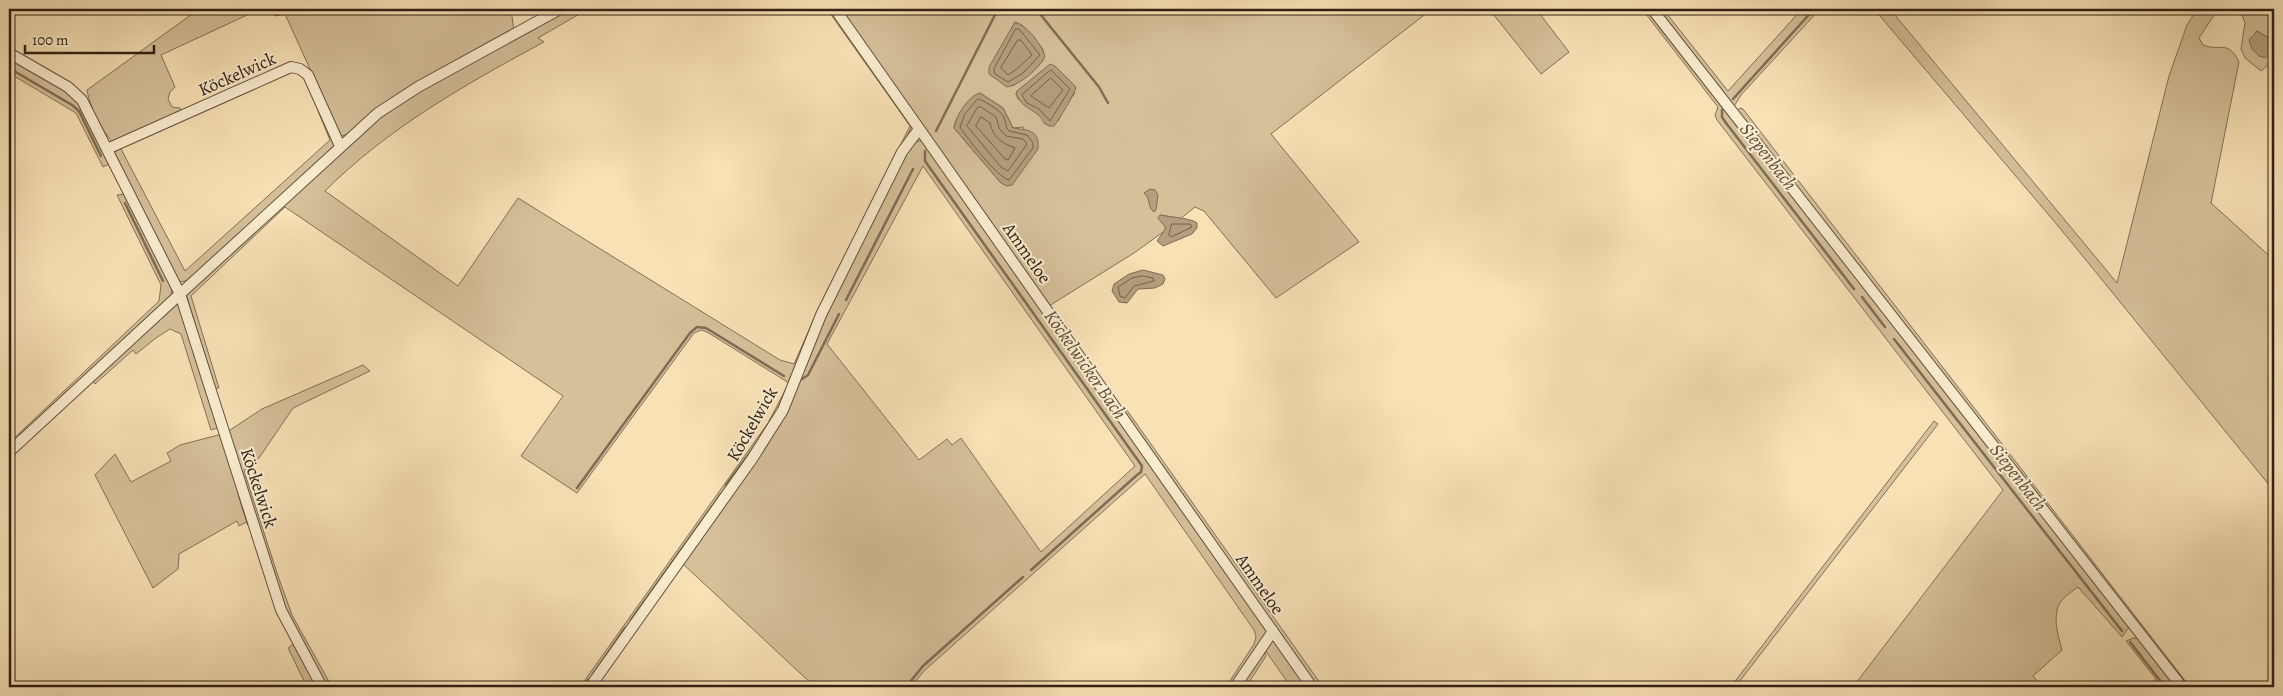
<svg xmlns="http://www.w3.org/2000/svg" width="2283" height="696" viewBox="0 0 2283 696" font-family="Alegreya,serif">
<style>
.green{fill:#d5c09a;stroke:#827057;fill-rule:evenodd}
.water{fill:#b39f7e;stroke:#7f6c54}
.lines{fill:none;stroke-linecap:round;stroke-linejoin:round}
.shore{stroke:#726049;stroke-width:1}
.stream{stroke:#7f6c54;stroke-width:2.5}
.minor-casing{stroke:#62503c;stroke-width:12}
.minor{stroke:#faeccf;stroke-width:10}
.labels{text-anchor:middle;stroke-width:4;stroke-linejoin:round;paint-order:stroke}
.street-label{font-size:18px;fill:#302014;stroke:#faeccf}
.water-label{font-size:19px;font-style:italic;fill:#5e4c39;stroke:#faeccf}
</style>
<rect width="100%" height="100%" fill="#f7e1b5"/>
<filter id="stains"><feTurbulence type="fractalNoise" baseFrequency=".004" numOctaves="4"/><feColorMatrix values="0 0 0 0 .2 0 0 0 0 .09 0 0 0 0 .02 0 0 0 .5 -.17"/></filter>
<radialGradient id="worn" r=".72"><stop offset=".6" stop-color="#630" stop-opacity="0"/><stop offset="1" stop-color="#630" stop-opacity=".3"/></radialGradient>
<!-- green -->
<path class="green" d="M 199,9 L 260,9 L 161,55 L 175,87 L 170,92 L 168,99 L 172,107 L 180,108 L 182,113 L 115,143 C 103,136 89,104 87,90 Z
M 271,9 L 511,9 L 514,31 L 343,136 L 340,135 L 285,14 L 275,16 Z
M 569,9 L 588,9 L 538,38 L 544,42 C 466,84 388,128 325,191 L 458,286 L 518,198 L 780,360 L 794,364 L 820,305 L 910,126 L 827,9 L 833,9 L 913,124 L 822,309 L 780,410 L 587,687 L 580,687 L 768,423 L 789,383 L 707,332 L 701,330 L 694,333 L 577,493 L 521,456 L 563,396 L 285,207 L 191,296 L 219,388 L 215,388 L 186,294 L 371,123 L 419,91 Z
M 839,9 L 1432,9 L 1271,134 L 1359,242 L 1276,298 L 1204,211 L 1195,207 L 1180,219 L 1161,215 L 1166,230 L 1134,253 L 1049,306 ZM 1015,22 L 1022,25 L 1043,49 L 1043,61 L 1013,86 L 994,58 L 1002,47 ZM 1030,82 L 1075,93 L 1066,105 L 1058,121 L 1042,117 L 1018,99 L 1016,94 L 1017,91 ZM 980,93 L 1003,108 L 1013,128 L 1024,127 L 1001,183 L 954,128 C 956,112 969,103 980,93 Z
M 1489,9 L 1536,9 L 1569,52 L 1541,74 Z
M 1642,9 L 1649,9 L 2129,627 L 2122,637 L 2078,587 C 2073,591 2066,595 2062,600 C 2051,613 2058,635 2062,650 L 2033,676 L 2038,682 L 2032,687 L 1853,687 L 2003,490 L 1717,120 L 1715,115 L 1718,107 Z
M 1655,9 L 1663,9 L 1728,91 L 1802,9 L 1820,9 L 1741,95 L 1733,108 Z
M 1874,9 L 1890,9 L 2117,283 L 2169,76 L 2187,25 L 2197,9 L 2218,9 L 2199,38 L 2203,45 C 2220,52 2228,39 2239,62 L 2211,203 L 2274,260 L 2274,491 L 2059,227 Z
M 2240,9 L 2262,9 L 2274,19 L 2274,41 L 2257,31 L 2271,54 L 2274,49 L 2274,60 L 2261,71 L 2245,58 L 2241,49 L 2245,23 Z
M 9,56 L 64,88 L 78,100 L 109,164 L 103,167 L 76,113 L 9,73 Z
M 1740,108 L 1743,109 L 2190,687 L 2185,687 L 1736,112 Z
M 322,110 L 335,139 L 334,146 L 191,279 L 181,282 L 176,277 L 114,153 L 120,147 L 185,271 L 330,140 L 318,111 Z
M 921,140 L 1267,627 L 1267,633 L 1233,687 L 1226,687 L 1254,644 L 1256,637 L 1254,630 L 1145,474 L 924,671 L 911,687 L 815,687 L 683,564 L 762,451 L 822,317 L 897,167 L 914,143 ZM 923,166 L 1135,466 L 1041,552 L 961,438 L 952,445 L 947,439 L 919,460 L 827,344 Z
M 124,194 L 129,199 L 172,287 L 171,295 L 9,448 L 9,443 L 159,301 L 161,285 L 117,195 Z
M 179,304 L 221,427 L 211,430 L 181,334 L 170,329 L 156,338 L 136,354 L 133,350 L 95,384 L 92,380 L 172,306 Z
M 363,365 L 370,371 L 293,408 L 259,458 L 244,471 L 278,576 L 292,615 L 332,687 L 325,687 L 289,620 L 227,432 L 262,409 Z
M 1124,406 L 1323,687 L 1317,687 L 1124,414 Z
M 1934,421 L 1938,424 L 1736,686 L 1733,684 Z
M 222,434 L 250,520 L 239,526 L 237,521 L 179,554 L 178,569 L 153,588 L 95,475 L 115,454 L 131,482 L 171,461 L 167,453 L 180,445 Z
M 2133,638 L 2141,639 L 2179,687 L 2146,687 L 2156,679 L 2126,641 Z
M 1272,640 L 1280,643 L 1311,687 L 1291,687 L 1265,650 L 1266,656 L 1246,687 L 1238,687 L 1264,648 Z
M 295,643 L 318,687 L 307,687 L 288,648 Z"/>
<!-- water -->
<path class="water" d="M 1015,22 C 1027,26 1041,43 1045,56 C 1040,68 1020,85 1007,87 L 989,74 L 989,67 Z
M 2257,31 L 2274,41 L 2274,49 L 2265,58 L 2259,56 L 2252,49 L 2249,40 Z
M 1050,64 L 1055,66 L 1076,87 C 1075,93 1059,120 1054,126 L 1049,126 L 1044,123 C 1039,109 1023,111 1016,94 L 1017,91 Z
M 980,93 L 1003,108 L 1013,128 C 1027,130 1040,129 1038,149 L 1012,185 L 1007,186 L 1001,183 L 954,128 C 956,116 968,96 980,93 Z
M 1150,189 L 1155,190 L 1158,195 L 1156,210 L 1154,212 C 1147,207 1151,198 1144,193 Z
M 1160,215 C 1169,217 1191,218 1197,223 L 1197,228 L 1192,234 L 1163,246 L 1157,241 L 1166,228 L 1158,218 Z
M 1143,270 L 1163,275 L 1165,279 L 1163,284 L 1155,288 L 1138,289 L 1127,303 L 1119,302 L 1112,291 L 1114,284 L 1129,274 Z"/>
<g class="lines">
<!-- shore -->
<path class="shore" d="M 1016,29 L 1019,29 L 1040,55 L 1023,73 L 1008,82 L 995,74 L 994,69 Z
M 1018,40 L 1021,40 L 1032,55 L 1018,68 L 1008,75 L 1001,68 Z
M 1051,70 L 1070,89 L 1050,121 L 1039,109 L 1027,103 L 1022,95 Z
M 1051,78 L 1063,90 L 1049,108 L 1031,96 Z
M 978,99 C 984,100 1001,111 1004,117 C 1006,123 1005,126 1009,131 L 1027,135 L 1033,143 L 1033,148 L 1009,180 C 998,178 967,138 960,127 L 965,114 Z
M 978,107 L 981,107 L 996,117 L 999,128 L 1006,136 L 1023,139 L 1027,144 L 1008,171 L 1001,167 L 967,126 Z
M 981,117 L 990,123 C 993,138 1002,143 1015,148 L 1008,160 L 1005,159 L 976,126 Z
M 1172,224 L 1190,224 L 1192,227 L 1171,237 L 1169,235 Z
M 1143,276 L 1153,278 L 1154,281 L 1134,286 L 1125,298 L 1120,296 L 1118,287 L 1132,278 Z"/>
<!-- stream -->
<path class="stream" d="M 1036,9 L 1099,87 L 1108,103
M 9,68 L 72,105 L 79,111 L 101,156
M 1733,99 L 1814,9
M 1722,110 L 1722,117 L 1726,123 L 1854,289
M 936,131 L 998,9
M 925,151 L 925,161 L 1142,466 L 1141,472 L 1137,475 L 1031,570
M 125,203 L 163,281
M 1862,297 L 1885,327
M 846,300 L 913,169
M 1894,339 L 2122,631
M 802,379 L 808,375 L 839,314
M 726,485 L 755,446
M 577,488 L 690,333 L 697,327 L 706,328 L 784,376
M 239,495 L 248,524
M 631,620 L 721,494
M 2130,642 L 2165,687
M 594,673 L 625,628
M 583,687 L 589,679
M 906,687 L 923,666 L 1023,577"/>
<!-- minor casing -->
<g class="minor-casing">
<path id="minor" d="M 835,9 L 1312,687
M 1652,9 L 2182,687
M 9,53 L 68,87 L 82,100 L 180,294 L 378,113 L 418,87 L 560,9
M 107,149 L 291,67 L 300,69 L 308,75 L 340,146
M 9,452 L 180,294 L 281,610 L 322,687
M 590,687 L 752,459 L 783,410 L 821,315 L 902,152 L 919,129
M 1235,687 L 1273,631"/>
</g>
<!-- minor -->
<use href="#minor" class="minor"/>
</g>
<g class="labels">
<!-- street labels -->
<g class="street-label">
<text transform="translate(237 74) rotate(-24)" y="6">Köckelwick</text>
<text transform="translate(1027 253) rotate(55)" y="6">Ammeloe</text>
<text transform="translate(752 424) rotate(-60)" y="6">Köckelwick</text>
<text transform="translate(259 488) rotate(72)" y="6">Köckelwick</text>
<text transform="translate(1260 584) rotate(55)" y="6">Ammeloe</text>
</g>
<!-- water labels -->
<g class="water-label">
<text transform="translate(1769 156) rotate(52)" y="7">Siepenbach</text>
<text transform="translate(1086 364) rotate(55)" y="7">Köckelwicker Bach</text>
<text transform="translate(2019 477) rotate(52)" y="7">Siepenbach</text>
</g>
</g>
<!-- margin -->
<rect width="2283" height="696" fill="none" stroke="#f7e1b5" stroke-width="30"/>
<rect x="10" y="10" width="2263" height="676" fill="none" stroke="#302014" stroke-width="2.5"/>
<rect x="15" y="15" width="2253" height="666" fill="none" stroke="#302014"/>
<!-- scale -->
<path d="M25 45v8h129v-8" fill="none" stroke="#302014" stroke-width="2.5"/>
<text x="32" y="45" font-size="15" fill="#302014" stroke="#faeccf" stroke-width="4" paint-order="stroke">100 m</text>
<rect width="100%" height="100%" filter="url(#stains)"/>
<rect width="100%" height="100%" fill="url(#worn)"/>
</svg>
